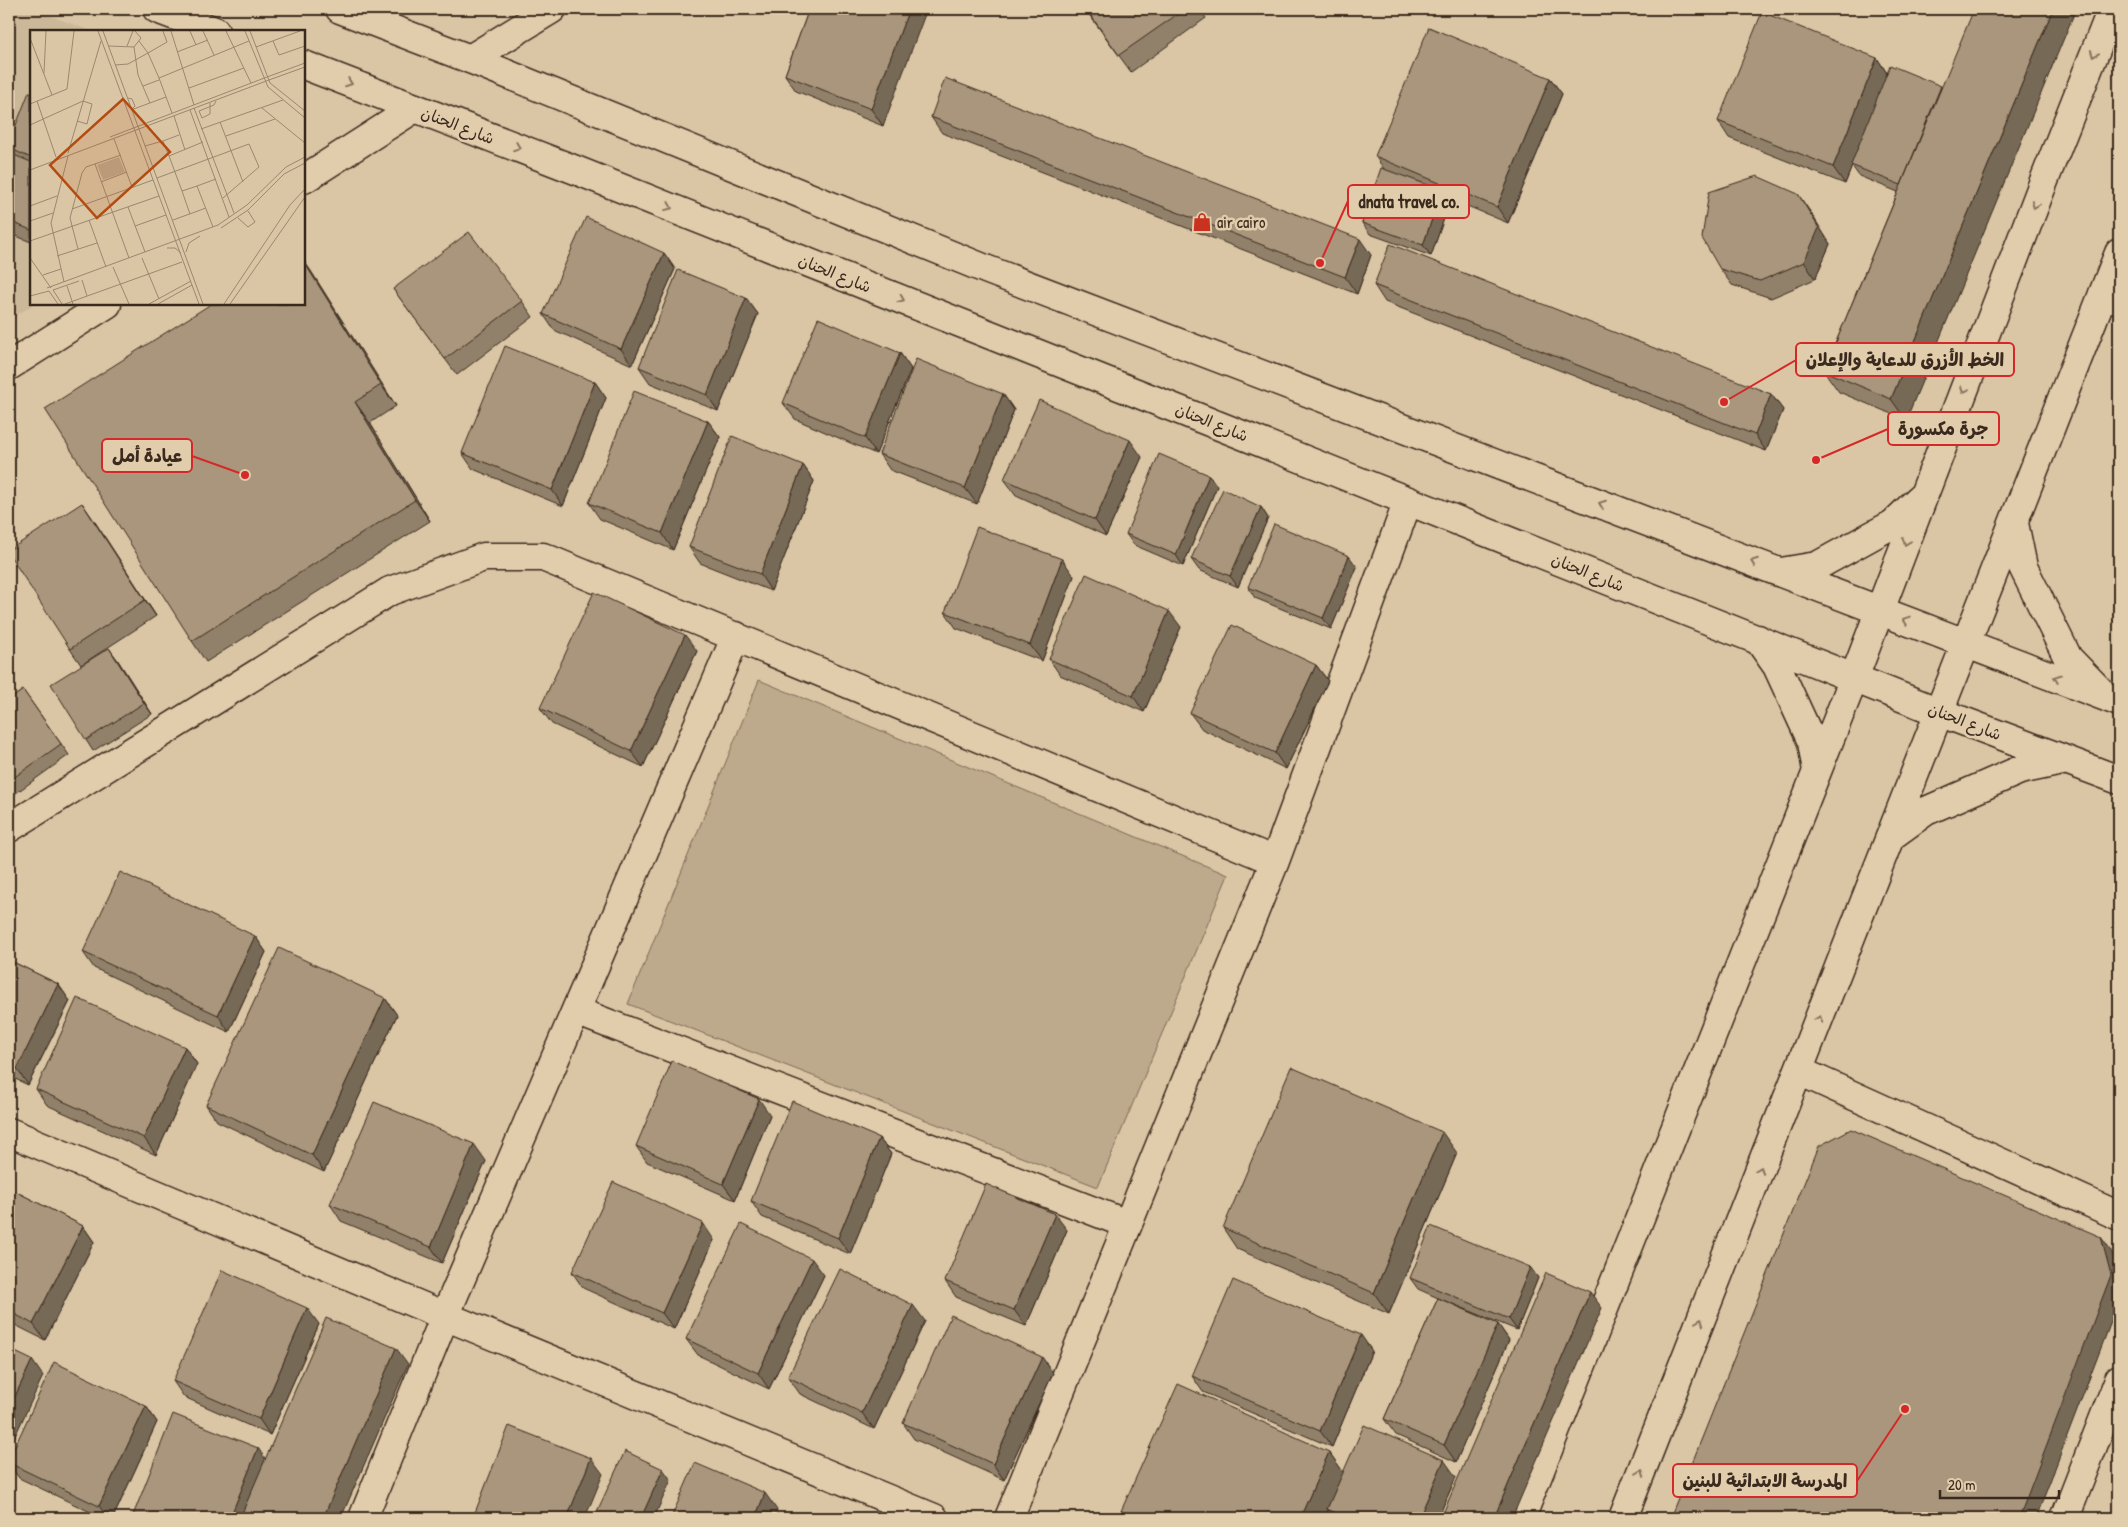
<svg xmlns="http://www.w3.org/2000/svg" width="2128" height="1527" viewBox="0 0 2128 1527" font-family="'Patrick Hand','Playpen Sans Arabic',sans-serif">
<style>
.built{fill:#cbb899}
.green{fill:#bda98c;stroke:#7c6a55}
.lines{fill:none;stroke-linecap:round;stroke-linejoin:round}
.street-casing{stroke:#3b2a1e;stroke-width:31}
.secondary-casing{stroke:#3b2a1e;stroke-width:31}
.street{stroke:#e1ccab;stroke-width:28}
.secondary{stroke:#e1ccab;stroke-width:28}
.wall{fill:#91816b;stroke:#3b2a1e}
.shaded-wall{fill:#766957;stroke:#3b2a1e}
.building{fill:#a9967c;stroke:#3b2a1e}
.oneway{stroke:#86735d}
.labels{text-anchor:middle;stroke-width:5;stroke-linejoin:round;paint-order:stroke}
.street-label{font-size:16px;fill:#3b2a1e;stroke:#e1ccab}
.poi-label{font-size:16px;fill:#3b2a1e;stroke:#e1ccab;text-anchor:start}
.inset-road{fill:none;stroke:#9a886f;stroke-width:1}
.view{fill:#b44b11;fill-opacity:0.15;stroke:#b44b11;stroke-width:2.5}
.inset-edge{fill:none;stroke:#3b2a1e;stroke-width:2.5}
.leader{fill:none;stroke:#d62828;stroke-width:2}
.callout-dot{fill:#d62828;stroke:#e1ccab;stroke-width:2}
.callout{fill:#e1ccab;stroke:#d62828;stroke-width:2}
.callout-label{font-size:18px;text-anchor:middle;font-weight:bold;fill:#3b2a1e}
</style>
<rect width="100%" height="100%" fill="#dac6a5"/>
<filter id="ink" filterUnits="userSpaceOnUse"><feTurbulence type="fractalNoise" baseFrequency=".02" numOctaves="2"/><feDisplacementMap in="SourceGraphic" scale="10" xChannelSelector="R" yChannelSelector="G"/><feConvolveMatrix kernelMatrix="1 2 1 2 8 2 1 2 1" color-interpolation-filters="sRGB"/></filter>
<g filter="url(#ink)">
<!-- built -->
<path class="built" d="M 9,9 L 32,9 L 91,31 L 31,31 L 31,304 L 34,304 L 9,320 Z"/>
<!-- green -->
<path class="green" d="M 759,680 L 1228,875 L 1098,1187 L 628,1004 Z"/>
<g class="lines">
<!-- street casing -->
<g class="street-casing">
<path id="street" d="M 470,59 L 552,9
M 304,179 L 415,108
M 2119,291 L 2103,294 L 2119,300
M 9,366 L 107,304
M 9,828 L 390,591 L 484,557 L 543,557 L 1275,861
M 576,1011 L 1127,1224
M 1799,1071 L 2119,1216
M 9,1132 L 445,1316 L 934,1518
M 363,1518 L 445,1316 L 736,636
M 1009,1518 L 1275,861 L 1408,501
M 2065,1518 L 2119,1379"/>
</g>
<!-- secondary casing -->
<g class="secondary-casing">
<path id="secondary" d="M 157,9 L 215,31
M 340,9 L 470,59 L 988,270 L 2119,702
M 304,65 L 573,169 L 1939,712 L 2119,780
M 2014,523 L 2023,567 L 2068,658 L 2099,690
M 1781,572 L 1817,566 L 1893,524 L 1919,499
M 1758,639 L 1777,666 L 1812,742 L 1817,771
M 1890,837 L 1926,811 L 2020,770 L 2067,760
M 1521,1518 L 1854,678 L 2042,186 L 2112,9
M 1623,1518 L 2119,253"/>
</g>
<!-- street -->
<use href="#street" class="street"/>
<!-- secondary -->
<use href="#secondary" class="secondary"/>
</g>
<!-- wall -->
<path class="wall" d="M 809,9 L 883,126 L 796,91 L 785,75 Z
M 1085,9 L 1200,9 L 1206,18 L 1131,72 Z
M 1877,58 L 1887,73 L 1941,86 L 1906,420 L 1839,392 L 1824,371 L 1898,192 L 1859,176 L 1852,166 L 1845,184 L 1729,138 L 1718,121 Z
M 1550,78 L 1562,94 L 1508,223 L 1448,198 L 1450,201 L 1431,256 L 1370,234 L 1362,223 L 1384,169 L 1375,156 Z
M 31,92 L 31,242 L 9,233 L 9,153 L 11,154 L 9,150 L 9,143 Z
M 931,117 L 1371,255 L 1357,294 L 942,133 Z
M 1809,210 L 1830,244 L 1815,279 L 1771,298 L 1732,285 L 1720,269 Z
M 664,253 L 675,269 L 632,365 L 554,330 L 543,314 Z
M 304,261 L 396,406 L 370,423 L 430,521 L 206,662 L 192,641 L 304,304 Z
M 1374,285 L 1771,394 L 1783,410 L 1766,451 L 1385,302 Z
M 393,289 L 522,301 L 533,317 L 457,375 Z
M 746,298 L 758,314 L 718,411 L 650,383 L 639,367 Z
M 900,353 L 911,369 L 876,454 L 795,419 L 783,403 Z
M 595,382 L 606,398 L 563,506 L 473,469 L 462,453 Z
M 1003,394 L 1014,410 L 977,504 L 890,470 L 879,454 Z
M 708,421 L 720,437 L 673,550 L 600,519 L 589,503 Z
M 1142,457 L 1106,536 L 1016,495 L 1004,479 Z
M 803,465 L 814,481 L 771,591 L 700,563 L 689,547 Z
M 1209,475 L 1217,486 L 1183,566 L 1134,545 L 1126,534 Z
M 1261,507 L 1268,518 L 1238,587 L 1199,570 L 1191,559 Z
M 93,519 L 156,616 L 81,665 L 70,649 Z
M 1357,567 L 1331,629 L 1255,598 L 1248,587 Z
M 1074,576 L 1042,661 L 956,628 L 945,612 Z
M 1181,627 L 1144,712 L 1060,675 L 1049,659 Z
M 697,651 L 643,767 L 552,724 L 540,708 Z
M 117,659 L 152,714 L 93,751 L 86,740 Z
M 1316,665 L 1328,681 L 1286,769 L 1202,729 L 1190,713 Z
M 23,690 L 69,755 L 9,798 L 9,700 Z
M 255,936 L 266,952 L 229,1032 L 94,968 L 83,952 Z
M 9,960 L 58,984 L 70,1001 L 28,1085 L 9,1076 Z
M 385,998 L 397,1015 L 324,1172 L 217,1121 L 206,1105 Z
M 185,1047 L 197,1064 L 156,1155 L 47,1105 L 36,1089 Z
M 770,1115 L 735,1200 L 647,1162 L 636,1146 Z
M 879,1138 L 891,1154 L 850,1254 L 762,1217 L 751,1201 Z
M 1457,1153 L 1389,1314 L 1237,1249 L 1223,1228 Z
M 486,1161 L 442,1263 L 341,1221 L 330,1204 Z
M 9,1188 L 83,1226 L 94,1242 L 45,1340 L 9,1322 Z
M 1067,1230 L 1026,1326 L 956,1297 L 945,1281 Z
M 714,1240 L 674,1329 L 583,1288 L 572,1272 Z
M 1530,1267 L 1538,1278 L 1517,1330 L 1438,1298 L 1498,1324 L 1509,1340 L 1456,1462 L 1396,1435 L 1384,1419 L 1438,1298 L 1418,1289 L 1410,1278 Z
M 824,1275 L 769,1389 L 698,1355 L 686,1339 Z
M 925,1321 L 874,1429 L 800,1394 L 788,1377 Z
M 319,1324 L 270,1435 L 184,1397 L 173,1381 Z
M 1372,1351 L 1332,1447 L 1203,1392 L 1192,1376 Z
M 1053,1373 L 1004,1480 L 914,1439 L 903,1423 Z
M 146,1406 L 157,1422 L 113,1518 L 103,1518 L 19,1478 L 9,1464 L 9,1459 Z
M 1329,1452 L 1343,1472 L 1456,1477 L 1438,1518 L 1333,1518 L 1328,1510 L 1324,1518 L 1126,1518 L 1121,1511 Z"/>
<!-- shaded-wall -->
<path class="shaded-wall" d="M 909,9 L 927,9 L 883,126 L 871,109 Z
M 2053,9 L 2076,9 L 1906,420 L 1891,399 Z
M 1877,58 L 1888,75 L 1845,184 L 1833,167 Z
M 1550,78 L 1562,94 L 1508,223 L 1497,207 Z
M 1442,190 L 1450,201 L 1431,256 L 1423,245 Z
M 1798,194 L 1809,210 L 1830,244 L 1815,279 L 1804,262 Z
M 1360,239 L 1371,255 L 1357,294 L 1345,277 Z
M 664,253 L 675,269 L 632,365 L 621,349 Z
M 304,261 L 311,271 L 396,406 L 381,385 L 304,262 Z
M 746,298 L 758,314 L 718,411 L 707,395 Z
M 900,353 L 911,369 L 876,454 L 865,438 Z
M 595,382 L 606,398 L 563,506 L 552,490 Z
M 1003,394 L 1014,410 L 977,504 L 965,488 Z
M 1771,394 L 1783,410 L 1766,451 L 1755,435 Z
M 355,402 L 370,423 L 430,521 L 415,500 Z
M 708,421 L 720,437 L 673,550 L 662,533 Z
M 1130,440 L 1142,457 L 1106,536 L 1095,520 Z
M 803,465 L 814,481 L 771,591 L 760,574 Z
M 1209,475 L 1217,486 L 1183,566 L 1176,555 Z
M 82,503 L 93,519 L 156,616 L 145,600 Z
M 1261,507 L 1268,518 L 1238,587 L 1230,576 Z
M 1349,556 L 1357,567 L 1331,629 L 1323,618 Z
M 1062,559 L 1074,576 L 1042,661 L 1030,645 Z
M 1169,611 L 1181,627 L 1144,712 L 1133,696 Z
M 685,635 L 697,651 L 643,767 L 631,751 Z
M 109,648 L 117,659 L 152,714 L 144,703 Z
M 1316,665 L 1328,681 L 1286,769 L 1275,753 Z
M 255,936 L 266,952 L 229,1032 L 218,1015 Z
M 58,984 L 70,1001 L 28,1085 L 17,1069 Z
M 385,998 L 397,1015 L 324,1172 L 312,1155 Z
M 185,1047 L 197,1064 L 156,1155 L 144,1138 Z
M 759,1099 L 770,1115 L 735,1200 L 723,1184 Z
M 1442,1132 L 1457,1153 L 1389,1314 L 1374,1293 Z
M 879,1138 L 891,1154 L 850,1254 L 838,1238 Z
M 474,1144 L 486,1161 L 442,1263 L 431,1247 Z
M 1055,1214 L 1067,1230 L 1026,1326 L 1014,1310 Z
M 703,1223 L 714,1240 L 674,1329 L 662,1313 Z
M 83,1226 L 94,1242 L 45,1340 L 33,1324 Z
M 2101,1237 L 2112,1253 L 2119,1279 L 2119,1301 L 2036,1518 L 2019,1518 Z
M 812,1259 L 824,1275 L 769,1389 L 758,1373 Z
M 1530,1267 L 1538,1278 L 1517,1330 L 1509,1319 Z
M 1590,1292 L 1602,1308 L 1512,1518 L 1494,1518 Z
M 913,1305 L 925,1321 L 874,1429 L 862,1413 Z
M 307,1308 L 319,1324 L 270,1435 L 259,1419 Z
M 1498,1324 L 1509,1340 L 1456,1462 L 1444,1445 Z
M 1361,1335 L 1372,1351 L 1332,1447 L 1320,1431 Z
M 396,1348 L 408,1364 L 341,1518 L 323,1518 Z
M 1042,1357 L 1053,1373 L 1004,1480 L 993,1464 Z
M 32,1360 L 43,1376 L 9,1449 L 9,1409 Z
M 146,1406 L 157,1422 L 113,1518 L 108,1518 L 99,1506 Z
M 258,1448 L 269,1464 L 247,1518 L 230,1518 Z
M 1329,1452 L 1344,1473 L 1327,1509 L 1328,1510 L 1324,1518 L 1300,1518 Z
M 591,1458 L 603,1474 L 585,1518 L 567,1518 Z
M 1444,1460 L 1456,1477 L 1438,1518 L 1419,1518 Z
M 663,1469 L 671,1480 L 654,1518 L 641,1518 Z
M 765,1493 L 777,1510 L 773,1518 L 755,1518 Z"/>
<!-- building -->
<path class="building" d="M 809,9 L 909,9 L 871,109 L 785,75 Z
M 1086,9 L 1185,9 L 1119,55 Z
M 1974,9 L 2053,9 L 1891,399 L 1824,371 Z
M 1762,12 L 1877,58 L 1833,167 L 1718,121 Z
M 1429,27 L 1550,78 L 1497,207 L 1375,156 Z
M 1890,65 L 1941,86 L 1901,185 L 1851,165 Z
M 945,78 L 1360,239 L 1345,277 L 931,117 Z
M 29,92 L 31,92 L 31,158 L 9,148 L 9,143 Z
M 9,153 L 31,162 L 31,230 L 9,221 Z
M 1381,168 L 1442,190 L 1423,245 L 1362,223 Z
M 1757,176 L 1798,194 L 1819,228 L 1804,262 L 1760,281 L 1720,269 L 1702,238 L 1709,192 Z
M 586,217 L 664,253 L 621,349 L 543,314 Z
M 469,232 L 522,301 L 445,359 L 393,289 Z
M 1390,244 L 1771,394 L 1755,435 L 1374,285 Z
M 304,262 L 381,385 L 355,402 L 415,500 L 192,641 L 45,409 L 211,304 L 304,304 Z
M 678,270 L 746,298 L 707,395 L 639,367 Z
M 818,318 L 900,353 L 865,438 L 783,403 Z
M 505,346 L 595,382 L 552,490 L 462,453 Z
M 916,359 L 1003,394 L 965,488 L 879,454 Z
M 634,391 L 708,421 L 662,533 L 589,503 Z
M 1039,400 L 1130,440 L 1095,520 L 1004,479 Z
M 732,436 L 803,465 L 760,574 L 689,547 Z
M 1159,454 L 1209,475 L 1176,555 L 1126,534 Z
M 1223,489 L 1261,507 L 1230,576 L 1191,559 Z
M 82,503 L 145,600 L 70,649 L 9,554 L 9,550 Z
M 1274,524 L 1349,556 L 1323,618 L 1248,587 Z
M 977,527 L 1062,559 L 1030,645 L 945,612 Z
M 1086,574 L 1169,611 L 1133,696 L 1049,659 Z
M 594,592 L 685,635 L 631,751 L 540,708 Z
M 1232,625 L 1316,665 L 1275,753 L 1190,713 Z
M 109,648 L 144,703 L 86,740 L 51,684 Z
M 23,690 L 61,744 L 9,781 L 9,700 Z
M 120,872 L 255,936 L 218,1015 L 83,952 Z
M 279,948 L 385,998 L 312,1155 L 206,1105 Z
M 9,960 L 58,984 L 17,1069 L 9,1065 Z
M 77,998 L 185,1047 L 144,1138 L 36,1089 Z
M 672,1061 L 759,1099 L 723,1184 L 636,1146 Z
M 1291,1067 L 1442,1132 L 1374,1293 L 1223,1228 Z
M 792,1101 L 879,1138 L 838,1238 L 751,1201 Z
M 374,1102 L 474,1144 L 431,1247 L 330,1204 Z
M 1851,1129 L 2101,1237 L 2111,1275 L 2019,1518 L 1670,1518 L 1819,1146 Z
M 613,1182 L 703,1223 L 662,1313 L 572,1272 Z
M 986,1184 L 1055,1214 L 1014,1310 L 945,1281 Z
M 9,1188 L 83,1226 L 33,1324 L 9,1311 Z
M 741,1224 L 812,1259 L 758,1373 L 686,1339 Z
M 1431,1226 L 1530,1267 L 1509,1319 L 1410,1278 Z
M 840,1269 L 913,1305 L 862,1413 L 788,1377 Z
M 222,1270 L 307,1308 L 259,1419 L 173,1381 Z
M 1546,1273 L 1590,1292 L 1494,1518 L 1441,1518 Z
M 1233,1280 L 1361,1335 L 1320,1431 L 1192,1376 Z
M 1438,1298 L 1498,1324 L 1444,1445 L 1384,1419 Z
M 951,1315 L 1042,1357 L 993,1464 L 903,1423 Z
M 326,1318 L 396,1348 L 323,1518 L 240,1518 Z
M 9,1349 L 32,1360 L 9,1409 Z
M 54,1362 L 146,1406 L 99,1506 L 9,1463 L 9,1459 Z
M 1178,1384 L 1329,1452 L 1300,1518 L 1137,1518 L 1121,1511 Z
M 173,1414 L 258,1448 L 230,1518 L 132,1518 Z
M 1364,1425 L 1444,1460 L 1419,1518 L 1348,1518 L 1327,1509 Z
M 509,1426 L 591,1458 L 567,1518 L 481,1518 L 474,1515 Z
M 625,1451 L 663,1469 L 641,1518 L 594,1518 Z
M 695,1463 L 765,1493 L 755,1518 L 671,1518 Z"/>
<!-- one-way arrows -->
<defs><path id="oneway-chevron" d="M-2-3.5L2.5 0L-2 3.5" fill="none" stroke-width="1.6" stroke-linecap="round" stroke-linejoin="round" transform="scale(1.25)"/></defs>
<g class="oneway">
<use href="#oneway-chevron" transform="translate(2094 54) rotate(112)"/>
<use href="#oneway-chevron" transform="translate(349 83) rotate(21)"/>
<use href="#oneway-chevron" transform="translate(517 147) rotate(21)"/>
<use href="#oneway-chevron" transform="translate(2035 205) rotate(111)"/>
<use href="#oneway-chevron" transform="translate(669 207) rotate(22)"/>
<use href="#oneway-chevron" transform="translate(901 299) rotate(22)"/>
<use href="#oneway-chevron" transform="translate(1964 390) rotate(111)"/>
<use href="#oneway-chevron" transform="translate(1602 504) rotate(-159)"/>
<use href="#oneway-chevron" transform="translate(1906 542) rotate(111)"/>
<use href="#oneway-chevron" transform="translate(1754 562) rotate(-159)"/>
<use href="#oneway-chevron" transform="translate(1906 620) rotate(-159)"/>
<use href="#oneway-chevron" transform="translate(2057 678) rotate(-159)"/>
<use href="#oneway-chevron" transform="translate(1819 1019) rotate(-69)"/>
<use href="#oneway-chevron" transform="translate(1760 1170) rotate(-69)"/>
<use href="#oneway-chevron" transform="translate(1700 1322) rotate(-69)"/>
<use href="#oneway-chevron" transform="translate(1641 1473) rotate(-69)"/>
</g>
</g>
<!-- icons -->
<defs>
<g id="shop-bare" transform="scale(1.5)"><path d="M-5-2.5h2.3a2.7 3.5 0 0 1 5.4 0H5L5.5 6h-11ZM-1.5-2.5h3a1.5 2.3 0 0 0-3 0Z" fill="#c8321e" stroke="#e1ccab" stroke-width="2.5" paint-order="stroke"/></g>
</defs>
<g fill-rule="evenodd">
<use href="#shop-bare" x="1202" y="222"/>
</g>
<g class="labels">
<!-- street labels -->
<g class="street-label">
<text transform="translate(458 125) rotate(21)" y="6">شارع الحنان</text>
<text transform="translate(835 273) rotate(22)" y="6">شارع الحنان</text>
<text transform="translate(1212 422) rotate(22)" y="6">شارع الحنان</text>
<text transform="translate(1588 572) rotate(22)" y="6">شارع الحنان</text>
<text transform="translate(1965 721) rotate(21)" y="6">شارع الحنان</text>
</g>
<!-- poi labels -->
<g class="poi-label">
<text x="1217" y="228">air cairo</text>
</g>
</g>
<!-- overview -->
<g transform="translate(30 30)">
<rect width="275" height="275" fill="#dac6a5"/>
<path d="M 89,127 L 95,142 L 73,150 L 67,135 Z" fill="#bda98c"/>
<path class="inset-road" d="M 68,1 L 169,274M 73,1 L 173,274M 141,1 L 164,75M 160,1 L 166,15M 173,1 L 184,25M 196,1 L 221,53M 215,1 L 238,57 L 275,88M 220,1 L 240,53 L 275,81M 0,8 L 22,65M 109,11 L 118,23 L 137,12 L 133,1M 243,11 L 249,25 L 275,16M 78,16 L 104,17 L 111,8 L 105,1M 97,16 L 103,1M 104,17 L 108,45 L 120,73M 226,17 L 270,1M 147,22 L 178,10M 85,35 L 98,34 L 118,23 L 129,48M 14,43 L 16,1M 237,47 L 275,33M 239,50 L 275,37M 113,56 L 129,50M 159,58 L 214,38M 98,68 L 102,69 L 105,76 L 101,80 L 136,67M 7,71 L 26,127M 0,74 L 37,59 L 44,1M 164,78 L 204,183M 232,78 L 275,113M 160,80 L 199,187M 169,81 L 172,88 L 180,84 L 180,73M 169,81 L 184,75 L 186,71M 142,83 L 129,48 L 219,11M 144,86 L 155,120M 190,92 L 213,152M 0,95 L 53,71 L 62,74 L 57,94 L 47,91M 171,99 L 253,70M 196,106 L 245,89M 80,107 L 237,47M 84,109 L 102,157M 133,111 L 149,105M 115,116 L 133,111 L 139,126 L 173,112M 38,123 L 71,11M 139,126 L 152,161M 65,134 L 99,228M 0,140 L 239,50M 127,148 L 219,114 L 229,137 L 193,168M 71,152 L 97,142M 0,176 L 27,166M 98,177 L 115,222M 42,179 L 123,150M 160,184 L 152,161 L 167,156M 208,188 L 218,197 L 225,192 L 218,181M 59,190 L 76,237M 143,190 L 176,178M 0,191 L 23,183M 105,196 L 136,185M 183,197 L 167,156 L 186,149M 191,198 L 218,180 L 254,144 L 275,133M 0,211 L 129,166M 137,218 L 145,218 L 151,223M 48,219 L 40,188 L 52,143 L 56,137 L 91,125M 156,222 L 159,213 L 170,206M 27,226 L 67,213M 0,228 L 21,258M 112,228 L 129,269M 83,237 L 99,274M 13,245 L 31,239M 52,250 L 57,266M 34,252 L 21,193 L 38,126M 37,256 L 43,274M 17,258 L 188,195 L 217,175 L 256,137 L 275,127M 23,260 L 32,274M 23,260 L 49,251M 19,261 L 28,274M 0,266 L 19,261M 35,274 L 152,232M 119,274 L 161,251M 128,274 L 162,255M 194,274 L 260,175 L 275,159M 200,274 L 275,167"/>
<path class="view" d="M 93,69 L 140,122 L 67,188 L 20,135 Z"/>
<rect width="275" height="275" class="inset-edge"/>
</g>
<!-- callouts -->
<path class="leader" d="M1320 263L1348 201M1724 402L1796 360M1816 460L1888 429M245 475L192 456M1905 1409L1857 1481"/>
<g class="callout-dot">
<circle cx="1320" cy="263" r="5"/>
<circle cx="1724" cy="402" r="5"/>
<circle cx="1816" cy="460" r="5"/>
<circle cx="245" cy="475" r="5"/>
<circle cx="1905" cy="1409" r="5"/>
</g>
<g class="callout">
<rect x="1348" y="185" width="121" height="33" rx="5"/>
<rect x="1796" y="343" width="218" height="33" rx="5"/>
<rect x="1888" y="412" width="111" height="33" rx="5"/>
<rect x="102" y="439" width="90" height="33" rx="5"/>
<rect x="1673" y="1464" width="184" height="33" rx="5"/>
</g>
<g class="callout-label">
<text x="1409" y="208">dnata travel co.</text>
<text x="1905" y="366">الخط الأزرق للدعاية والإعلان</text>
<text x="1943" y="435">جرة مكسورة</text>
<text x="147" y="462">عيادة أمل</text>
<text x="1765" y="1487">المدرسة الابتدائية للبنين</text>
</g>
<!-- margin -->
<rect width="2128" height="1527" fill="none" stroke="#e1ccab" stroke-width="30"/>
<rect x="15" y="15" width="2098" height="1497" fill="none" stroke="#3b2a1e" stroke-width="2" filter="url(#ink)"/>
<!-- scale -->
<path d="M1940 1490v8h119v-8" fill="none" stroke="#3b2a1e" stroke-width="2.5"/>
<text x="1948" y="1490" font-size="15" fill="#3b2a1e" stroke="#e1ccab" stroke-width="4" paint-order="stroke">20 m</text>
</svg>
